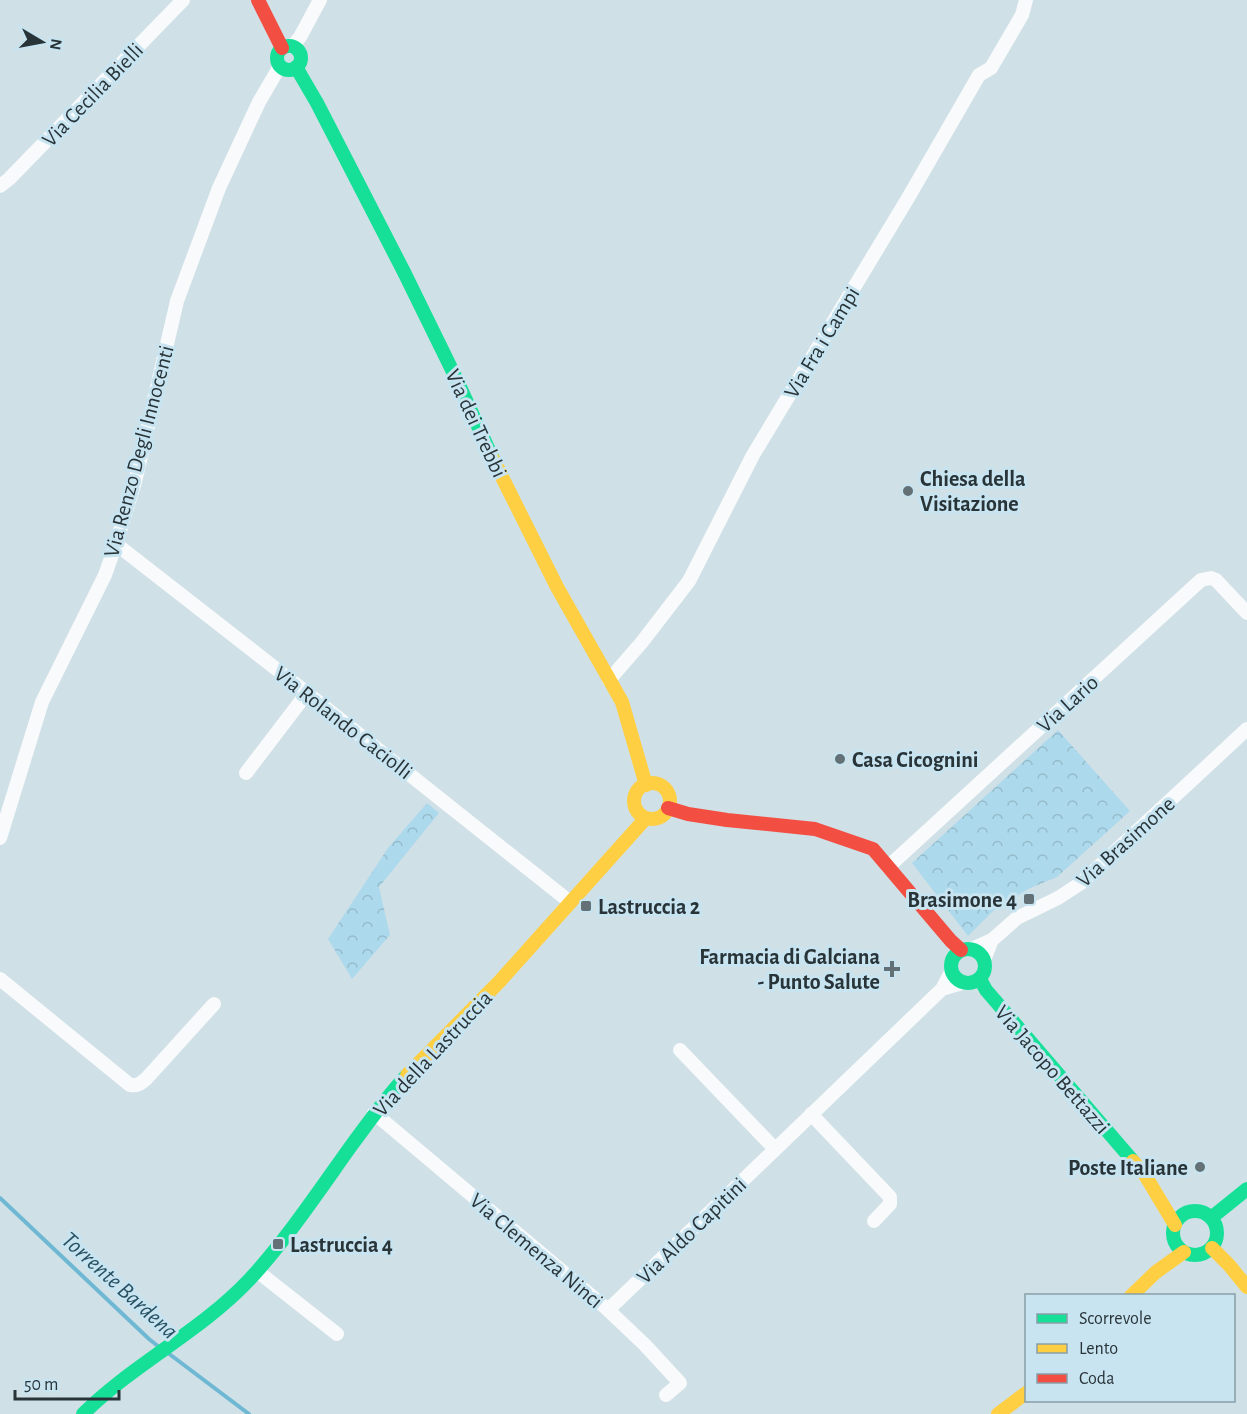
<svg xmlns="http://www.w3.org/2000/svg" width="1247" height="1414" viewBox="0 0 1247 1414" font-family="'Alegreya Sans',sans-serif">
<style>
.park{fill:url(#park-crowns)}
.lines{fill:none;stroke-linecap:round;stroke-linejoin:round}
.stream{stroke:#6eb8d3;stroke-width:4}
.street{stroke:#f8fafb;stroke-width:14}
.fast{stroke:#16e098;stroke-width:14}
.slow{stroke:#ffcf43;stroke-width:14}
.jam{stroke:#f24e42;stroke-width:14}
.poi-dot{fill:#637076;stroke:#c7e4f0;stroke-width:2}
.labels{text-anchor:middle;stroke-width:6;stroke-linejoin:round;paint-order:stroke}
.street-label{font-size:22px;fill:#293439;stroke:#c7e4f0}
.poi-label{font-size:22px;font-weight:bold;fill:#293439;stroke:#c7e4f0;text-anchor:start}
.water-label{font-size:24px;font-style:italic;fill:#285263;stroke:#c7e4f0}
</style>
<defs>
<pattern id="park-crowns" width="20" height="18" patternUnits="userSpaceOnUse" patternTransform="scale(1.5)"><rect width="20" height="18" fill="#add9ec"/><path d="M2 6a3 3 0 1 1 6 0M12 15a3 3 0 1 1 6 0" fill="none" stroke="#95bbcb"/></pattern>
</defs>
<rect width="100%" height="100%" fill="#d0e0e7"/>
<!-- park -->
<path class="park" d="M 1058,730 L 1130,811 L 1057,877 L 1028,889 L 993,911 L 968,936 L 912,863 Z
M 427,803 L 439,813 L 379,887 L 390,935 L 352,979 L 328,939 L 388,848 Z"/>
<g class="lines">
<!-- stream -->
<path class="stream" d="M 0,1198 L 149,1339 L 159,1347
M 168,1353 L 249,1414"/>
<!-- street -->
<path class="street" d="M 292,47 L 300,37 L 320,0
M 0,186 L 9,179 L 183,0
M 116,544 L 307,693 L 570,902
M 609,680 L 642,642 L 689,581 L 753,455 L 908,198 L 979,75 L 991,68 L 1022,15 L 1026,0
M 246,773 L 307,693
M 0,838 L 42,702 L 105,575 L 116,544 L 135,482 L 177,301 L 219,188 L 259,102 L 280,66
M 888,867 L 1201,580 L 1211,578 L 1216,580 L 1247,613
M 972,949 L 992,940 L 1017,918 L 1058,898 L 1081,883 L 1247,729
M 984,960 L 992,940
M 0,979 L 130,1085 C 137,1086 140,1084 146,1079 L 214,1004
M 942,989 L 962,983
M 680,1050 L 775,1149
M 374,1113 L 606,1308 L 645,1345 L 680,1383 L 666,1395
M 811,1114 L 890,1197 L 890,1204 L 874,1221
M 257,1271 L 337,1334
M 608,1310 L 942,989 L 951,972"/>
<!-- fast -->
<path class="fast" d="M277 58a12 12 0 1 1 24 0a12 12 0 1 1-24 0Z
M 296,67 L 317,103 L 404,272 L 454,374 L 493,459
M951 966a17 17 0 1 1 34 0a17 17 0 1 1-34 0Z
M 980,979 L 986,990 L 1133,1161
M1173 1233a22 22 0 1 1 44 0a22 22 0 1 1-44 0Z
M 1211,1218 L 1247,1189
M 83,1414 C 133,1364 200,1332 249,1280 C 287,1239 318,1192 351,1146 C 369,1122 386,1097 407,1075"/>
<!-- slow -->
<path class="slow" d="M 493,459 L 557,587 L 622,702 L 646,785
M634 801a18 18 0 1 1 36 0a18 18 0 1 1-36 0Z
M 407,1075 L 500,981 L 646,818
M 1133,1161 L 1145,1175 L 1175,1225
M 1212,1248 L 1229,1265 L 1247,1287
M 1131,1296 L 1156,1272 L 1184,1252
M 998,1414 L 1026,1393"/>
<!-- jam -->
<path class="jam" d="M 258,0 L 282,48
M 668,808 L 688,814 L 727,820 L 815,829 L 873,849 L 951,941 L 961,950"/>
</g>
<!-- markers -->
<g class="poi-dot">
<circle cx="908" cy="491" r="6"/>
<circle cx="840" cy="759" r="6"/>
<rect x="1023" y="893" width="12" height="12" rx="3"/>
<rect x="580" y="900" width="12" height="12" rx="3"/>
<path d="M889 960h6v6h6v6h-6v6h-6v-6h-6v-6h6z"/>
<circle cx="1200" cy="1167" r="6"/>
<rect x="272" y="1238" width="12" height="12" rx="3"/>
</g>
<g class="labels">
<!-- street labels -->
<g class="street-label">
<text transform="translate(92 94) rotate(-46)" y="8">Via Cecilia Bielli</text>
<text transform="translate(821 342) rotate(-59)" y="8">Via Fra i Campi</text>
<text transform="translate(477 423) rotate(65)" y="8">Via dei Trebbi</text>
<text transform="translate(138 451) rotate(-75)" y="8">Via Renzo Degli Innocenti</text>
<text transform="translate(1067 703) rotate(-42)" y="8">Via Lario</text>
<text transform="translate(344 722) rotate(38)" y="8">Via Rolando Caciolli</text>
<text transform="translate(1125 841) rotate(-42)" y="8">Via Brasimone</text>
<text transform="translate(432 1053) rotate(-47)" y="8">Via della Lastruccia</text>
<text transform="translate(1053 1069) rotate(49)" y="8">Via Jacopo Bettazzi</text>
<text transform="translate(691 1230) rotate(-44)" y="8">Via Aldo Capitini</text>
<text transform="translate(537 1250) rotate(40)" y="8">Via Clemenza Ninci</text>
</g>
<!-- poi labels -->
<g class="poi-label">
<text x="920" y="486">Chiesa della<tspan x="920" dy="25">Visitazione</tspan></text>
<text x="852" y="767">Casa Cicognini</text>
<text x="1017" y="907" text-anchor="end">Brasimone 4</text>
<text x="598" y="914">Lastruccia 2</text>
<text x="880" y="964" text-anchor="end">Farmacia di Galciana<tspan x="880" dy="25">- Punto Salute</tspan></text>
<text x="1188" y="1175" text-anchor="end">Poste Italiane</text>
<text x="290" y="1252">Lastruccia 4</text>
</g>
<!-- water labels -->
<g class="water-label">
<text transform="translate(120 1285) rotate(42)" y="8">Torrente Bardena</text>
</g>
</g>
<!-- legend -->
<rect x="1025" y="1294" width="210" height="108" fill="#c7e4f0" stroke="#889ea7" stroke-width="1.5"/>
<rect x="1037" y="1314" width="30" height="9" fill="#16e098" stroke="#889ea7" stroke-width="1.5"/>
<text x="1079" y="1324" font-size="18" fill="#293439">Scorrevole</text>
<rect x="1037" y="1344" width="30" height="9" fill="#ffcf43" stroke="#889ea7" stroke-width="1.5"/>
<text x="1079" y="1354" font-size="18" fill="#293439">Lento</text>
<rect x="1037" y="1374" width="30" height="9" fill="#f24e42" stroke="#889ea7" stroke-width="1.5"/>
<text x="1079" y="1384" font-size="18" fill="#293439">Coda</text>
<!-- north arrow -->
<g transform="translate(42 42) rotate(100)" stroke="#c7e4f0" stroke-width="4.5" paint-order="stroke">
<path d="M0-4.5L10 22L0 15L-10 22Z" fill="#293439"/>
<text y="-9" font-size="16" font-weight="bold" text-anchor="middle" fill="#293439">N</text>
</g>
<!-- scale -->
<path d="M15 1390v9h104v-9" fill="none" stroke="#293439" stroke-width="3"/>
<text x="24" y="1390" font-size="18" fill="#293439" stroke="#c7e4f0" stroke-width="4.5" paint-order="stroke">50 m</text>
</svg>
